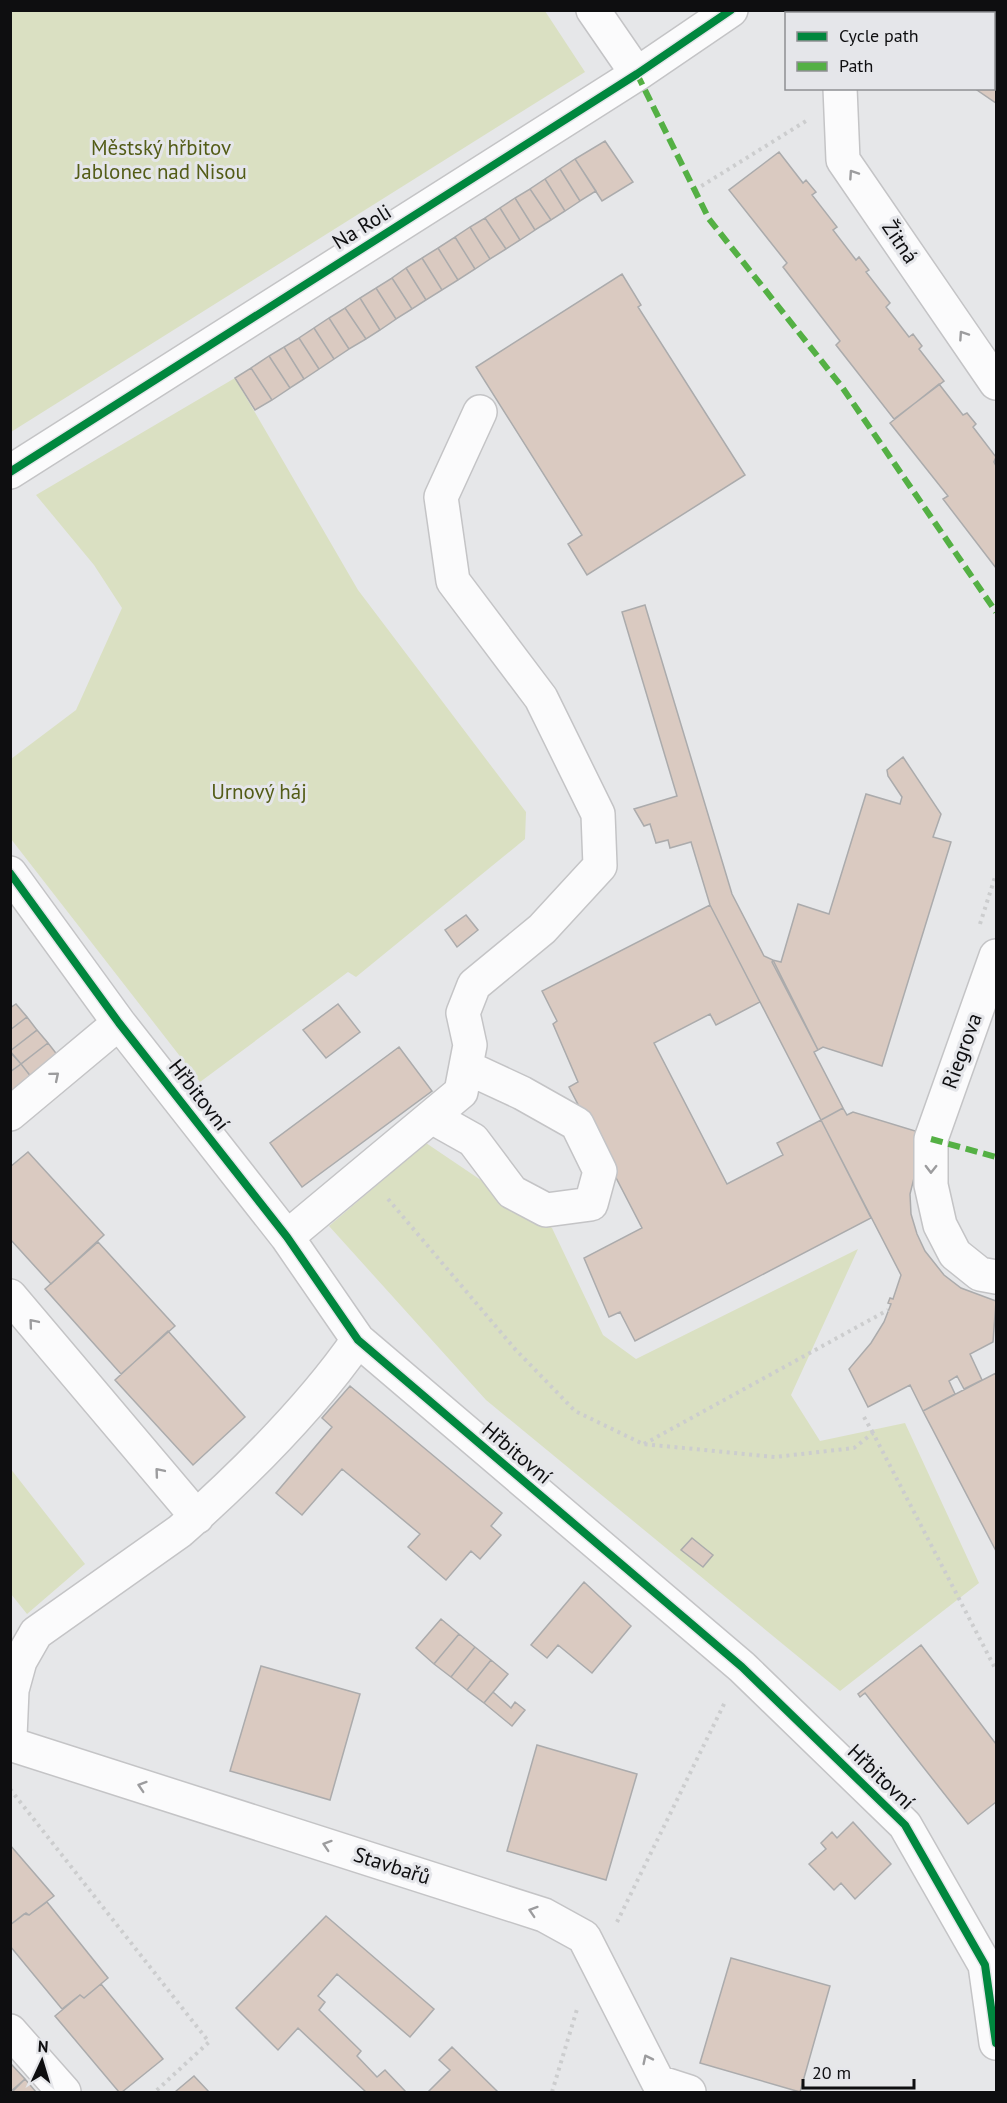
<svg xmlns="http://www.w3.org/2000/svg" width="1007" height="2103" viewBox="0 0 1007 2103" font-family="'PT Sans',sans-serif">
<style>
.green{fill:#dae0c2}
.building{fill:#dacac1;stroke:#ababac;stroke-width:1.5}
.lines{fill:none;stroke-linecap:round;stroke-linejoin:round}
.minor-casing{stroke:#c4c4c6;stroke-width:36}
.path{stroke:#cccdce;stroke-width:4;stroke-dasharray:3 4.5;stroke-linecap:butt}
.minor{stroke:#fbfbfc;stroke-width:33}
.quiet{stroke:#54b044;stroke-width:6;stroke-dasharray:12 6;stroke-linecap:butt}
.cycleway-casing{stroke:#e5e6ea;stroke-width:11}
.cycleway{stroke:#00873e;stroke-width:8}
.oneway{stroke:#9c9c9e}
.labels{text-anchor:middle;stroke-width:6;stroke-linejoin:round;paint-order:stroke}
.park-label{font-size:21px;fill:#535c17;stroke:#e5e6ea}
.street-label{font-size:21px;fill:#0e0e10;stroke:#e5e6ea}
</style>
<rect width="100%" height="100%" fill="#e6e7e9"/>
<!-- green -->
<path class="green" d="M 11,10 L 545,11 L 585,72 L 11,432 Z
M 235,378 L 358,590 L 526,812 L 525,839 L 356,977 L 348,972 L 200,1082 L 11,839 L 11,759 L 76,710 L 122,608 L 94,565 L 36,495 Z
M 426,1143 L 552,1228 L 603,1335 L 636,1359 L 858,1249 L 791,1395 L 820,1441 L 905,1423 L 979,1583 L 840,1691 L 486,1400 L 329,1226 Z
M 10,1468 L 85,1564 L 27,1614 L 11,1594 Z"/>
<!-- building -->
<path class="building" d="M 933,10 L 970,10 L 974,14 L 931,14 Z
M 994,26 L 996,28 L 996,103 L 974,88 L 994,88 Z
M 605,141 L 633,182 L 602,201 L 575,159 Z
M 779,152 L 803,183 L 806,180 L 816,192 L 812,195 L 837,227 L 833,230 L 856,260 L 859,257 L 869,270 L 866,272 L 890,303 L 886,307 L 909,337 L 913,334 L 922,346 L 919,349 L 944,381 L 894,419 L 836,345 L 840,341 L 783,267 L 787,263 L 729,190 Z
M 575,159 L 596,191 L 580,201 L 560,169 Z
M 560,169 L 580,201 L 565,211 L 545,179 Z
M 545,179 L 565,211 L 551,220 L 530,189 Z
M 530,189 L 551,220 L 535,230 L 515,198 Z
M 515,198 L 535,230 L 520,240 L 500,208 Z
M 500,208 L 520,240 L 506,249 L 485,218 Z
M 485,218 L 506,249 L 490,259 L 470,227 Z
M 470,227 L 490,259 L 475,269 L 455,237 Z
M 455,237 L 475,269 L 458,280 L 438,248 Z
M 438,248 L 458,280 L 442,290 L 422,258 Z
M 422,258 L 442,290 L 426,300 L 406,268 Z
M 406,268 L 426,300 L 412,309 L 392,278 Z
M 622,274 L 641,305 L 638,307 L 745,475 L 587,575 L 568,544 L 582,535 L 476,367 Z
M 392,278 L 412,309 L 396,319 L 376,288 Z
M 376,288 L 396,319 L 380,330 L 360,298 Z
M 360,298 L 380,330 L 366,339 L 345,308 Z
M 345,308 L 366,339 L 349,349 L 329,318 Z
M 329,318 L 349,349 L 334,359 L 314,328 Z
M 314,328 L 334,359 L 319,369 L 299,338 Z
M 299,338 L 319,369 L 304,379 L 284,347 Z
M 284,347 L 304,379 L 290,388 L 269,356 Z
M 269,356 L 290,388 L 272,400 L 251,368 Z
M 251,368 L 272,400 L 255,410 L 235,378 Z
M 939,384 L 963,415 L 967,413 L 976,424 L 973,427 L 996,457 L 994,462 L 996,466 L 996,568 L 943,499 L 948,496 L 890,423 Z
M 645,605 L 732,894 L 764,956 L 773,960 L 818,1050 L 814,1052 L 843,1108 L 821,1120 L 710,905 L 691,842 L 670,848 L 668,840 L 656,843 L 650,824 L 644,826 L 634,809 L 677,796 L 622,612 Z
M 903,757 L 941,814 L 933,837 L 951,842 L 882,1066 L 823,1047 L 818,1050 L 772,962 L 773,960 L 781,962 L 798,904 L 829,914 L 866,794 L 900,804 L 902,797 L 888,776 L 887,770 Z
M 710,905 L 760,1002 L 716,1025 L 710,1014 L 654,1043 L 727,1184 L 783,1155 L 777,1143 L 821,1120 L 871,1218 L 635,1341 L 620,1312 L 609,1317 L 584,1258 L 642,1228 L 569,1087 L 578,1082 L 553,1024 L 557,1021 L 542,991 Z
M 466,915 L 478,930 L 457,947 L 445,930 Z
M 16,1004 L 27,1017 L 10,1030 L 10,1008 Z
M 338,1004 L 360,1032 L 326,1058 L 303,1030 Z
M 27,1017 L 37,1030 L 10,1051 L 10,1030 Z
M 37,1030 L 48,1043 L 21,1064 L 10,1051 Z
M 48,1043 L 59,1057 L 32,1078 L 21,1064 Z
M 399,1047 L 432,1091 L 302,1187 L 270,1143 Z
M 10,1052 L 21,1064 L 10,1072 Z
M 21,1064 L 32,1078 L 10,1095 L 10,1072 Z
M 843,1108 L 847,1115 L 853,1112 L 925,1134 L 910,1194 L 911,1214 L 917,1234 L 925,1251 L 944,1275 L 961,1288 L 996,1301 L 993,1342 L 970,1354 L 982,1380 L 964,1389 L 957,1376 L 949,1381 L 955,1394 L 923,1411 L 910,1385 L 868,1407 L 849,1369 L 871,1343 L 884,1322 L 891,1304 L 888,1303 L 890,1298 L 893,1299 L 901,1275 L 821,1120 Z
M 28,1152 L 104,1235 L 51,1284 L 10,1239 L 10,1167 Z
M 98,1242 L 175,1326 L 121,1374 L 45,1289 Z
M 168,1331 L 245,1417 L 193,1465 L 115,1380 Z
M 996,1373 L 996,1551 L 923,1411 Z
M 350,1386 L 502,1513 L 491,1526 L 501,1535 L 480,1559 L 471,1551 L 446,1580 L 408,1547 L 420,1534 L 342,1469 L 302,1515 L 276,1493 L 332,1427 L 322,1418 Z
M 692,1538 L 713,1555 L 703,1567 L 681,1550 Z
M 584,1582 L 631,1626 L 592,1673 L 558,1645 L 547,1658 L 531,1645 Z
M 441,1619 L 459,1634 L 434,1664 L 416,1648 Z
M 459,1634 L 475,1647 L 451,1677 L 434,1664 Z
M 921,1645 L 996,1744 L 996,1802 L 968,1824 L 865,1693 L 860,1697 L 858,1694 Z
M 475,1647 L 491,1660 L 467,1690 L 451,1677 Z
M 491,1660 L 508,1674 L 484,1703 L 467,1690 Z
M 261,1666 L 360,1694 L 330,1800 L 230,1771 Z
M 493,1692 L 511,1708 L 515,1702 L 525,1710 L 512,1726 L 484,1703 Z
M 537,1745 L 637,1774 L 606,1880 L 507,1851 Z
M 853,1822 L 891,1864 L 855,1899 L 841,1883 L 834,1890 L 809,1864 L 826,1849 L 821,1843 L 832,1832 L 837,1838 Z
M 10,1845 L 54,1896 L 29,1915 L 26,1913 L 10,1925 Z
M 47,1902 L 108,1978 L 84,1998 L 80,1995 L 62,2009 L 10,1946 L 10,1925 L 24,1914 L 29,1915 Z
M 326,1916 L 434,2009 L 410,2037 L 337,1974 L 318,1996 L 325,2002 L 319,2010 L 361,2051 L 357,2056 L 377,2077 L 385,2070 L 406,2092 L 366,2092 L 298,2028 L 278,2050 L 236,2008 Z
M 731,1958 L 830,1986 L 800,2092 L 700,2063 Z
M 101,1984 L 163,2059 L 122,2092 L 119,2092 L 55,2016 L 80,1995 L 84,1998 Z
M 452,2047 L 498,2092 L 428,2092 L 450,2070 L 439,2060 Z
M 12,2065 L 25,2079 L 10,2092 L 10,2066 Z
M 194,2076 L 209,2092 L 175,2092 Z
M 25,2079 L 36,2092 L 12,2092 Z"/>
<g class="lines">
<!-- minor casing -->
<g class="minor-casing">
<path id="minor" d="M 593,10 L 637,74
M 869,14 L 871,10
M 840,88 L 843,160 L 996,383
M 10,472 L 637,74 L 731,10
M 10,873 L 119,1023 L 287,1237 L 358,1340 L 742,1667 L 905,1825 L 985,1965 L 996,2043
M 996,956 L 931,1139 L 931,1185 L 940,1225 L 955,1254 L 980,1274 L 996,1277
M 10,1114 L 119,1023
M 432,1117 L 473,1140 L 512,1192 L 546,1210 L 591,1204 L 600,1171 L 577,1124 L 522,1093 L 466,1067
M 287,1237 L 461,1092 L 470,1045 L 463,1013 L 474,985 L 542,929 L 600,866 L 598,814 L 541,698 L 453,581 L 441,497 L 480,412
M 10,1296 L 197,1517
M 10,1737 L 12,1690 L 20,1661 L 36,1633 L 180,1531 C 242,1476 311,1408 358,1340
M 10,1744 L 544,1915 L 584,1937 L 658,2082 L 689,2092
M 10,2031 L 64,2092"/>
</g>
<!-- path -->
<path class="path" d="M 695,190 L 806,121
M 980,924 L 996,874
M 388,1199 L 515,1349 L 575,1411 L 643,1444 L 775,1457 L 854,1448 L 873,1433 L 996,1670
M 864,1417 L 873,1433
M 644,1444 L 888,1310
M 10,1789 L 209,2042 L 155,2092
M 617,1922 L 726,1700
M 552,2092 L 578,2006"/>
<!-- minor -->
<use href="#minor" class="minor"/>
<!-- quiet -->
<path class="quiet" d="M 637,74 L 709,219 L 842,387 L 996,612
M 931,1139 L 996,1157"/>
<!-- cycleway casing -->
<g class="cycleway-casing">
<path id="cycleway" d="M 10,472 L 637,74 L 731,10
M 10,873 L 119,1023 L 287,1237 L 358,1340 L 742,1667 L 905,1825 L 985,1965 L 996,2043"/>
</g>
<!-- cycleway -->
<use href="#cycleway" class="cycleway"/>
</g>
<!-- one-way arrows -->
<defs><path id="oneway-chevron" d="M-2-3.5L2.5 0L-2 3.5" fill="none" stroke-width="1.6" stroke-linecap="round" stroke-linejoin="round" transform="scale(1.5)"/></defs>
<g class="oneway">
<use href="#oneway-chevron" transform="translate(853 174) rotate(-124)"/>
<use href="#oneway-chevron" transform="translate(963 335) rotate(-124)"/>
<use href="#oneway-chevron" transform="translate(55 1076) rotate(-40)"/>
<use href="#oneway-chevron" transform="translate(931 1169) rotate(91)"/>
<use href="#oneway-chevron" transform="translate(33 1323) rotate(-130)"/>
<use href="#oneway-chevron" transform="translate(159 1472) rotate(-130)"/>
<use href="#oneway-chevron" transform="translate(142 1786) rotate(-162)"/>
<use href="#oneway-chevron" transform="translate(327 1845) rotate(-162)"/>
<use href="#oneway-chevron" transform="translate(533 1911) rotate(-162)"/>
<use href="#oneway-chevron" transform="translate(647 2059) rotate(-116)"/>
</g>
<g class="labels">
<!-- park labels -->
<g class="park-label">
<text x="161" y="155">Městský hřbitov<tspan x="161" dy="24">Jablonec nad Nisou</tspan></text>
<text x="259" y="799">Urnový háj</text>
</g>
<!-- street labels -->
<g class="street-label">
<text transform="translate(362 227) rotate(-32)" y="7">Na Roli</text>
<text transform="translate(900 242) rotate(56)" y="7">Žitná</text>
<text transform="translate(962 1051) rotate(-70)" y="7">Riegrova</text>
<text transform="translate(199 1095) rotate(52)" y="7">Hřbitovní</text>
<text transform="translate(517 1453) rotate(40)" y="7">Hřbitovní</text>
<text transform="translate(881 1777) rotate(44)" y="7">Hřbitovní</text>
<text transform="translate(392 1866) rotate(18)" y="7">Stavbařů</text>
</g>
</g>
<!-- border -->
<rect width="1007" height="2103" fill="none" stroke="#0e0e10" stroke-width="24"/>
<!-- legend -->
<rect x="785" y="12" width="210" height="78" fill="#e5e6ea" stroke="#8f9093" stroke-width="1.5"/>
<rect x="797" y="32" width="30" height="9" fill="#00873e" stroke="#8f9093" stroke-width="1.5"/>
<text x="839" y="42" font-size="18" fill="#0e0e10">Cycle path</text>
<rect x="797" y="62" width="30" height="9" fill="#54b044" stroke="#8f9093" stroke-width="1.5"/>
<text x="839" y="72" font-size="18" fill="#0e0e10">Path</text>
<!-- north arrow -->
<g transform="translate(42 2061) rotate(4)" stroke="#e5e6ea" stroke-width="4.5" paint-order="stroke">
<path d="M0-4.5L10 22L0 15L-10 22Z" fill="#0e0e10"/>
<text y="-9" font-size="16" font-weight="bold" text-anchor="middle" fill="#0e0e10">N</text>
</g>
<!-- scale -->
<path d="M803 2079v9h111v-9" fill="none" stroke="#0e0e10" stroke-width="3"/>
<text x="812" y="2079" font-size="18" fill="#0e0e10" stroke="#e5e6ea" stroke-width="4.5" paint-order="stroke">20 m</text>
</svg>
